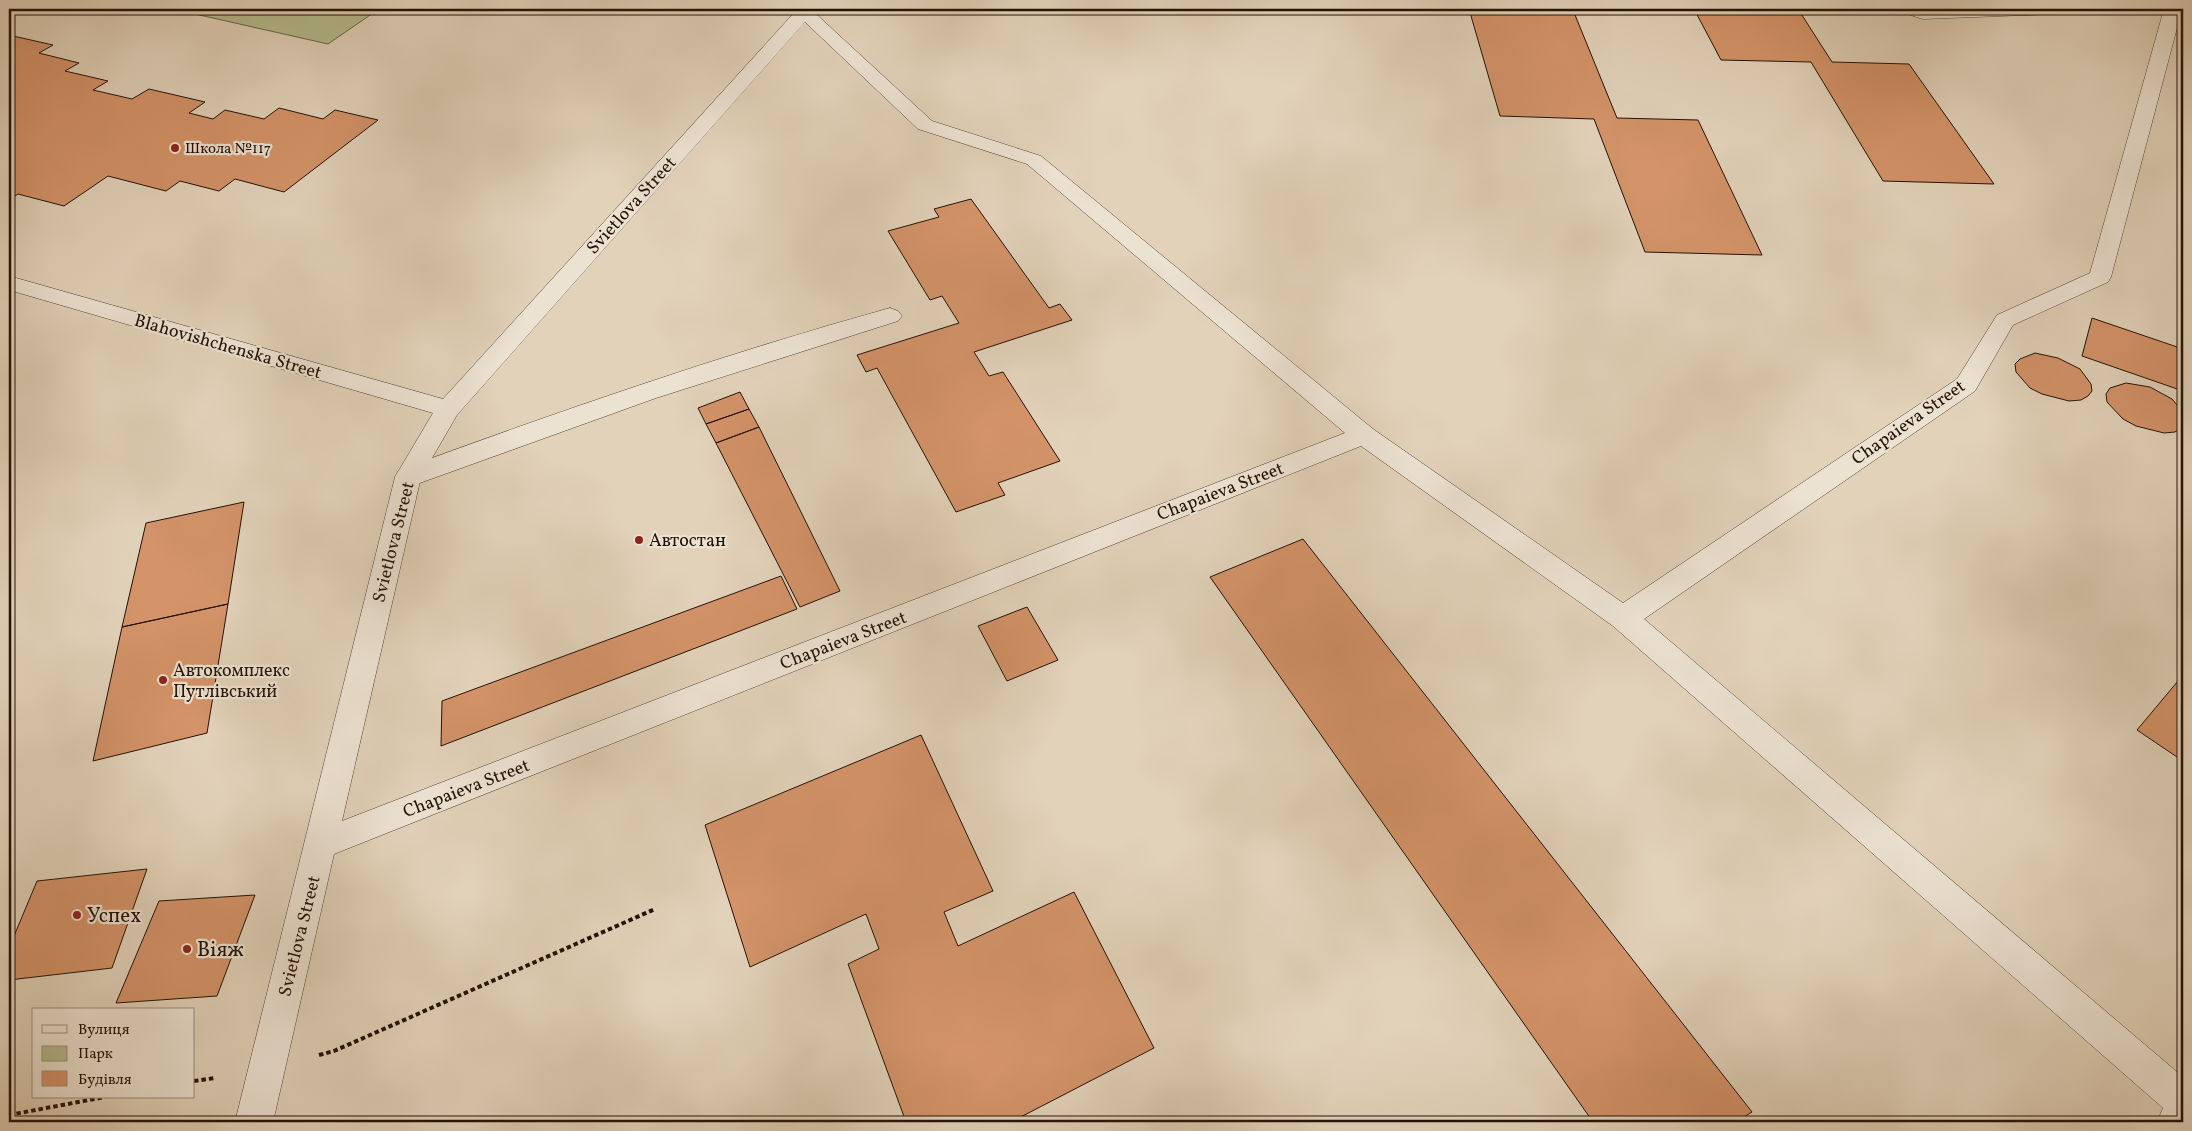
<svg xmlns="http://www.w3.org/2000/svg" width="2192" height="1131" viewBox="0 0 2192 1131" font-family="Vollkorn,serif">
<style>
.green{fill:#b4bb8f;stroke:#6b664a}
.building{fill:#d49369;stroke:#221206}
.lines{fill:none;stroke-linecap:round;stroke-linejoin:round}
.lane-casing{stroke:#524233;stroke-width:1}
.street-casing{stroke:#524233;stroke-width:1}
.path{stroke:#221206;stroke-width:4;stroke-dasharray:4.5 3;stroke-linecap:butt}
.lane{fill:#ece2d2;fill-rule:evenodd}
.street{fill:#ece2d2;fill-rule:evenodd}
.poi-dot{fill:#8f2418;stroke:#ece2d2;stroke-width:2}
.labels{text-anchor:middle;stroke-width:4.5;stroke-linejoin:round;paint-order:stroke}
.far-poi-label{font-size:15px;fill:#221206;stroke:#ece2d2;text-anchor:start}
.street-label{font-size:18px;fill:#221206;stroke:#ece2d2}
.poi-label{font-size:18px;fill:#221206;stroke:#ece2d2;text-anchor:start}
.near-poi-label{font-size:21px;fill:#221206;stroke:#ece2d2;text-anchor:start}
</style>
<rect width="100%" height="100%" fill="#e2d2ba"/>
<filter id="stains"><feTurbulence type="fractalNoise" baseFrequency=".004" numOctaves="4"/><feColorMatrix values="0 0 0 0 .2 0 0 0 0 .09 0 0 0 0 .02 0 0 0 .5 -.17"/></filter>
<radialGradient id="worn" r=".72"><stop offset=".6" stop-color="#630" stop-opacity="0"/><stop offset="1" stop-color="#630" stop-opacity=".3"/></radialGradient>
<!-- green -->
<path class="green" d="M 204,9 L 379,9 L 328,44 L 195,14 Z"/>
<!-- building -->
<path class="building" d="M 1469,9 L 1573,10 L 1617,118 L 1698,120 L 1762,255 L 1645,252 L 1594,119 L 1500,116 Z
M 1694,9 L 1798,9 L 1832,62 L 1909,64 L 1994,184 L 1883,181 L 1811,62 L 1721,60 Z
M 13,36 L 53,45 L 39,53 L 79,63 L 65,71 L 108,81 L 93,90 L 132,99 L 149,89 L 205,102 L 189,113 L 213,119 L 225,110 L 264,119 L 279,108 L 323,119 L 335,110 L 378,120 L 284,192 L 235,179 L 219,191 L 180,181 L 166,191 L 108,176 L 64,206 L 18,194 L 9,200 L 9,38 Z
M 971,199 L 1049,308 L 1060,304 L 1072,320 L 974,352 L 989,376 L 1003,372 L 1060,461 L 998,483 L 1005,495 L 956,512 L 877,368 L 866,372 L 857,355 L 959,323 L 942,296 L 930,300 L 888,231 L 939,217 L 934,209 Z
M 2092,318 L 2183,349 L 2183,391 L 2082,356 Z
M 2035,353 L 2058,358 L 2080,369 L 2091,384 L 2092,391 L 2088,396 L 2081,400 L 2069,401 L 2042,394 L 2030,388 L 2016,372 L 2015,364 L 2020,359 Z
M 2126,383 L 2150,387 L 2172,399 L 2183,412 L 2182,427 L 2175,432 L 2164,433 L 2136,426 L 2123,419 L 2107,402 L 2106,394 L 2110,388 Z
M 740,392 L 749,409 L 706,424 L 698,408 Z
M 749,409 L 759,427 L 716,443 L 706,424 Z
M 759,427 L 840,591 L 800,607 L 716,443 Z
M 244,502 L 228,604 L 122,627 L 146,523 Z
M 1303,539 L 1752,1112 L 1736,1122 L 1593,1122 L 1210,577 Z
M 781,576 L 797,609 L 441,746 L 442,701 Z
M 228,604 L 207,733 L 93,761 L 122,627 Z
M 1027,607 L 1058,660 L 1007,681 L 978,626 Z
M 2183,675 L 2183,761 L 2137,730 Z
M 921,735 L 993,891 L 944,912 L 958,946 L 1074,892 L 1154,1048 L 1011,1122 L 906,1122 L 848,964 L 879,949 L 866,914 L 750,967 L 705,825 Z
M 147,869 L 112,968 L 9,980 L 9,948 L 37,881 Z
M 255,895 L 217,996 L 116,1003 L 159,901 Z"/>
<g class="lines">
<!-- lane casing -->
<g class="lane-casing">
<path id="lane" d="M 890,308 L 898,311 L 902,316 L 898,321 L 656,398 L 417,484 L 408,487 L 399,484 L 395,477 L 399,470 C 560,411 724,354 890,308 Z"/>
</g>
<!-- street casing -->
<g class="street-casing">
<path id="street" d="M 785,9 L 821,9 L 816,14 L 932,121 L 1041,156 L 1373,429 L 1623,603 L 1957,379 L 1997,315 L 2090,273 L 2164,9 L 2182,9 L 2111,277 L 2108,282 L 2013,325 L 1975,391 L 1644,619 L 2183,1077 L 2183,1122 L 2157,1122 L 2163,1108 L 1613,626 L 1361,446 L 334,854 L 273,1122 L 235,1122 L 395,477 L 433,413 L 9,290 L 9,276 L 443,399 L 793,14 L 788,13 ZM 805,22 L 918,129 L 1027,164 L 1345,433 L 342,821 L 421,477 L 457,415 Z
M 1901,9 L 2061,9 L 2058,13 L 2052,14 L 1923,19 L 1904,13 Z"/>
</g>
<!-- path -->
<path class="path" d="M 319,1055 L 334,1051 L 655,909
M 194,1081 L 215,1078
M 9,1115 L 105,1097"/>
<!-- lane -->
<use href="#lane" class="lane"/>
<!-- street -->
<use href="#street" class="street"/>
</g>
<!-- markers -->
<g class="poi-dot">
<circle cx="175" cy="148" r="5"/>
<circle cx="639" cy="540" r="5"/>
<circle cx="163" cy="680" r="5"/>
<circle cx="77" cy="915" r="5"/>
<circle cx="187" cy="949" r="5"/>
</g>
<g class="labels">
<!-- far-poi labels -->
<g class="far-poi-label">
<text x="185" y="153">Школа №117</text>
</g>
<!-- street labels -->
<g class="street-label">
<text transform="translate(631 205) rotate(-48)" y="6">Svietlova Street</text>
<text transform="translate(228 346) rotate(16)" y="6">Blahovishchenska Street</text>
<text transform="translate(1908 422) rotate(-35)" y="6">Chapaieva Street</text>
<text transform="translate(1220 491) rotate(-21)" y="6">Chapaieva Street</text>
<text transform="translate(393 542) rotate(-76)" y="6">Svietlova Street</text>
<text transform="translate(843 640) rotate(-21)" y="6">Chapaieva Street</text>
<text transform="translate(466 788) rotate(-21)" y="6">Chapaieva Street</text>
<text transform="translate(299 936) rotate(-76)" y="6">Svietlova Street</text>
</g>
<!-- poi labels -->
<g class="poi-label">
<text x="649" y="546">Автостан</text>
<text x="173" y="676">Автокомплекс<tspan x="173" dy="21">Путлівський</tspan></text>
</g>
<!-- near-poi labels -->
<g class="near-poi-label">
<text x="87" y="922">Успех</text>
<text x="197" y="956">Віяж</text>
</g>
</g>
<!-- margin -->
<rect width="2192" height="1131" fill="none" stroke="#e2d2ba" stroke-width="30"/>
<rect x="10" y="10" width="2172" height="1111" fill="none" stroke="#221206" stroke-width="2.5"/>
<rect x="15" y="15" width="2162" height="1101" fill="none" stroke="#221206"/>
<!-- legend -->
<rect x="32" y="1008" width="162" height="90" fill="#ece2d2" stroke="#9b8f80"/>
<rect x="42" y="1025" width="25" height="8" fill="#ece2d2" stroke="#9b8f80"/>
<text x="78" y="1034" font-size="15" fill="#221206">Вулиця</text>
<rect x="42" y="1046" width="25" height="15" fill="#b4bb8f" stroke="#9b8f80"/>
<text x="78" y="1058" font-size="15" fill="#221206">Парк</text>
<rect x="42" y="1071" width="25" height="15" fill="#d49369" stroke="#9b8f80"/>
<text x="78" y="1084" font-size="15" fill="#221206">Будівля</text>
<rect width="100%" height="100%" filter="url(#stains)"/>
<rect width="100%" height="100%" fill="url(#worn)"/>
</svg>
